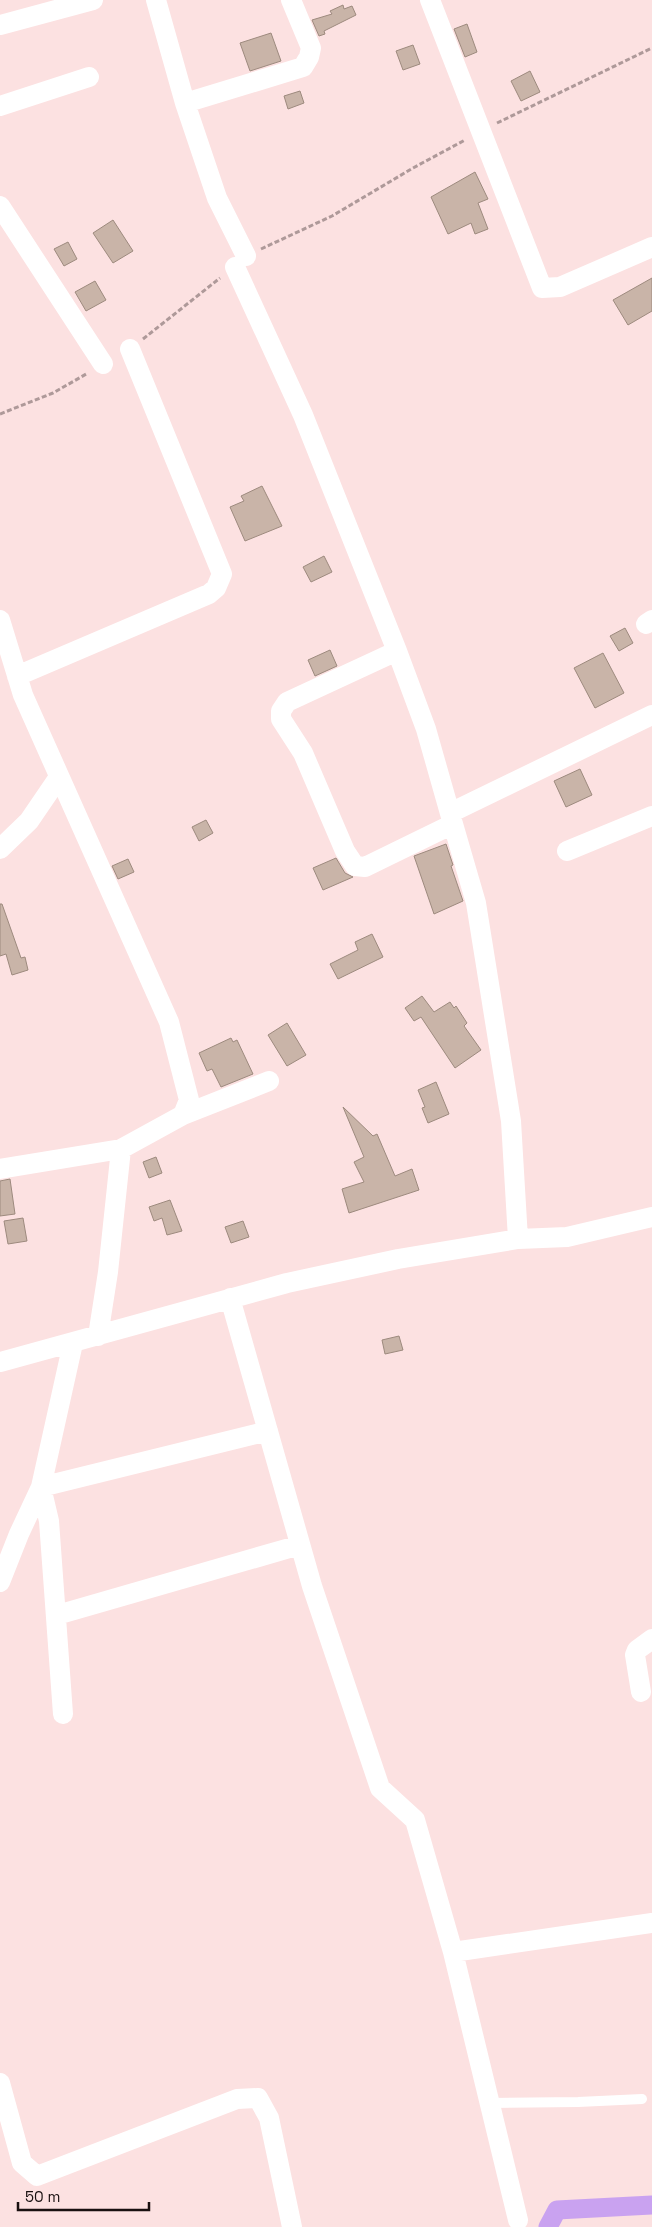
<svg xmlns="http://www.w3.org/2000/svg" width="652" height="2227" viewBox="0 0 652 2227" font-family="'Space Grotesk',sans-serif">
<style>
.lines{fill:none;stroke-linecap:round;stroke-linejoin:round}
.canal{stroke:#c9a2f0;stroke-width:19}
.building{fill:#c9b4a8;stroke:#9d8a7e}
.path{stroke:#ae9999;stroke-width:3;stroke-dasharray:5 2.5;stroke-linecap:butt}
.service{stroke:#fff;stroke-width:10}
.minor{stroke:#fff;stroke-width:20}
</style>
<rect width="100%" height="100%" fill="#fce1e1"/>
<g class="lines">
<!-- canal -->
<path class="canal" d="M 548,2227 L 557,2210 L 652,2205"/>
</g>
<!-- building -->
<path class="building" d="M 343,5 L 344,9 L 352,6 L 356,15 L 324,31 L 325,34 L 319,36 L 312,20 L 332,14 L 330,11 Z
M 467,24 L 477,52 L 465,57 L 454,29 Z
M 271,33 L 281,61 L 250,71 L 240,43 Z
M 413,45 L 420,64 L 403,70 L 396,51 Z
M 530,71 L 540,92 L 521,101 L 511,81 Z
M 300,91 L 304,103 L 288,109 L 284,96 Z
M 475,172 L 488,199 L 478,203 L 488,229 L 475,234 L 471,223 L 448,234 L 431,197 Z
M 113,220 L 133,251 L 113,263 L 93,233 Z
M 68,242 L 77,259 L 64,266 L 54,249 Z
M 652,278 L 652,311 L 628,325 L 613,300 Z
M 95,281 L 106,300 L 86,311 L 75,292 Z
M 262,486 L 282,526 L 245,541 L 230,507 L 244,501 L 241,496 Z
M 324,556 L 332,572 L 311,582 L 303,567 Z
M 625,628 L 633,643 L 619,651 L 610,636 Z
M 330,650 L 337,666 L 315,676 L 308,660 Z
M 603,653 L 624,693 L 595,708 L 574,668 Z
M 580,769 L 592,795 L 566,807 L 554,781 Z
M 206,820 L 213,833 L 199,841 L 192,827 Z
M 446,844 L 453,865 L 451,866 L 463,901 L 434,914 L 414,856 Z
M 336,858 L 345,873 L 353,877 L 323,890 L 313,868 Z
M 128,859 L 134,872 L 118,879 L 112,866 Z
M 0,904 L 2,904 L 21,958 L 25,957 L 28,970 L 12,975 L 6,954 L 0,956 Z
M 372,934 L 383,957 L 338,979 L 330,964 L 358,950 L 355,942 Z
M 422,996 L 434,1012 L 450,1002 L 454,1008 L 456,1006 L 467,1023 L 464,1026 L 481,1050 L 455,1068 L 421,1017 L 414,1021 L 405,1008 Z
M 287,1023 L 306,1055 L 287,1066 L 268,1035 Z
M 231,1038 L 233,1042 L 237,1040 L 253,1074 L 221,1087 L 212,1069 L 207,1071 L 199,1053 Z
M 436,1082 L 449,1114 L 428,1123 L 422,1108 L 425,1107 L 418,1090 Z
M 343,1107 L 373,1136 L 377,1134 L 395,1176 L 412,1169 L 419,1190 L 349,1213 L 342,1189 L 364,1182 L 354,1162 L 364,1157 Z
M 156,1157 L 162,1173 L 149,1178 L 143,1162 Z
M 10,1179 L 15,1214 L 0,1216 L 0,1181 Z
M 170,1200 L 182,1231 L 167,1235 L 162,1218 L 154,1221 L 149,1207 Z
M 23,1218 L 27,1241 L 8,1244 L 4,1221 Z
M 243,1221 L 249,1237 L 231,1243 L 225,1227 Z
M 399,1336 L 403,1350 L 385,1354 L 382,1340 Z"/>
<g class="lines">
<!-- path -->
<path class="path" d="M 497,123 L 652,48
M 261,249 L 332,216 L 413,168 L 465,140
M 143,339 L 220,278
M 0,414 L 53,393 L 88,373"/>
<!-- service -->
<path class="service" d="M 490,2103 L 578,2102 L 642,2099"/>
<!-- minor -->
<path class="minor" d="M 156,0 L 185,103 L 217,198 L 246,256
M 430,0 L 542,288 L 560,287 L 652,247
M 0,25 L 93,0
M 185,103 L 303,67 L 309,57 L 311,48 L 291,0
M 0,106 L 89,77
M 0,206 L 103,364
M 235,267 L 303,415 L 397,651 L 426,729 L 453,824 L 476,903 L 511,1121 L 518,1239
M 0,620 L 23,695 L 169,1022 L 189,1100 L 183,1115 L 121,1149 L 0,1169
M 646,624 L 652,620
M 397,651 L 287,702 L 281,711 L 281,719 L 303,753 L 345,851 L 355,866 L 365,867 L 453,824
M 17,676 L 209,594 L 216,588 L 222,574 L 130,349
M 450,813 L 652,715
M 0,849 L 29,821 L 59,777
M 567,851 L 652,816
M 183,1115 L 269,1081
M 230,1298 L 312,1586 L 380,1788 L 415,1820 L 453,1952 L 518,2220
M 98,1336 L 108,1272 L 121,1149
M 0,1362 L 287,1283 L 398,1259 L 518,1239 L 567,1237 L 652,1217
M 0,1582 L 19,1534 L 41,1487 L 268,1431
M 57,1615 L 300,1545
M 641,1692 L 635,1655 L 637,1650 L 652,1639
M 63,1714 L 49,1521 L 41,1487 L 73,1343
M 453,1952 L 652,1923
M 0,2083 L 22,2163 L 37,2176 L 237,2099 L 258,2098 L 269,2118 L 292,2227"/>
</g>
<!-- scale -->
<path d="M18 2202v8h131v-8" fill="none" stroke="#191010" stroke-width="2.5"/>
<text x="25" y="2202" font-size="15" fill="#191010" stroke="#fce1e1" stroke-width="4" paint-order="stroke">50 m</text>
</svg>
